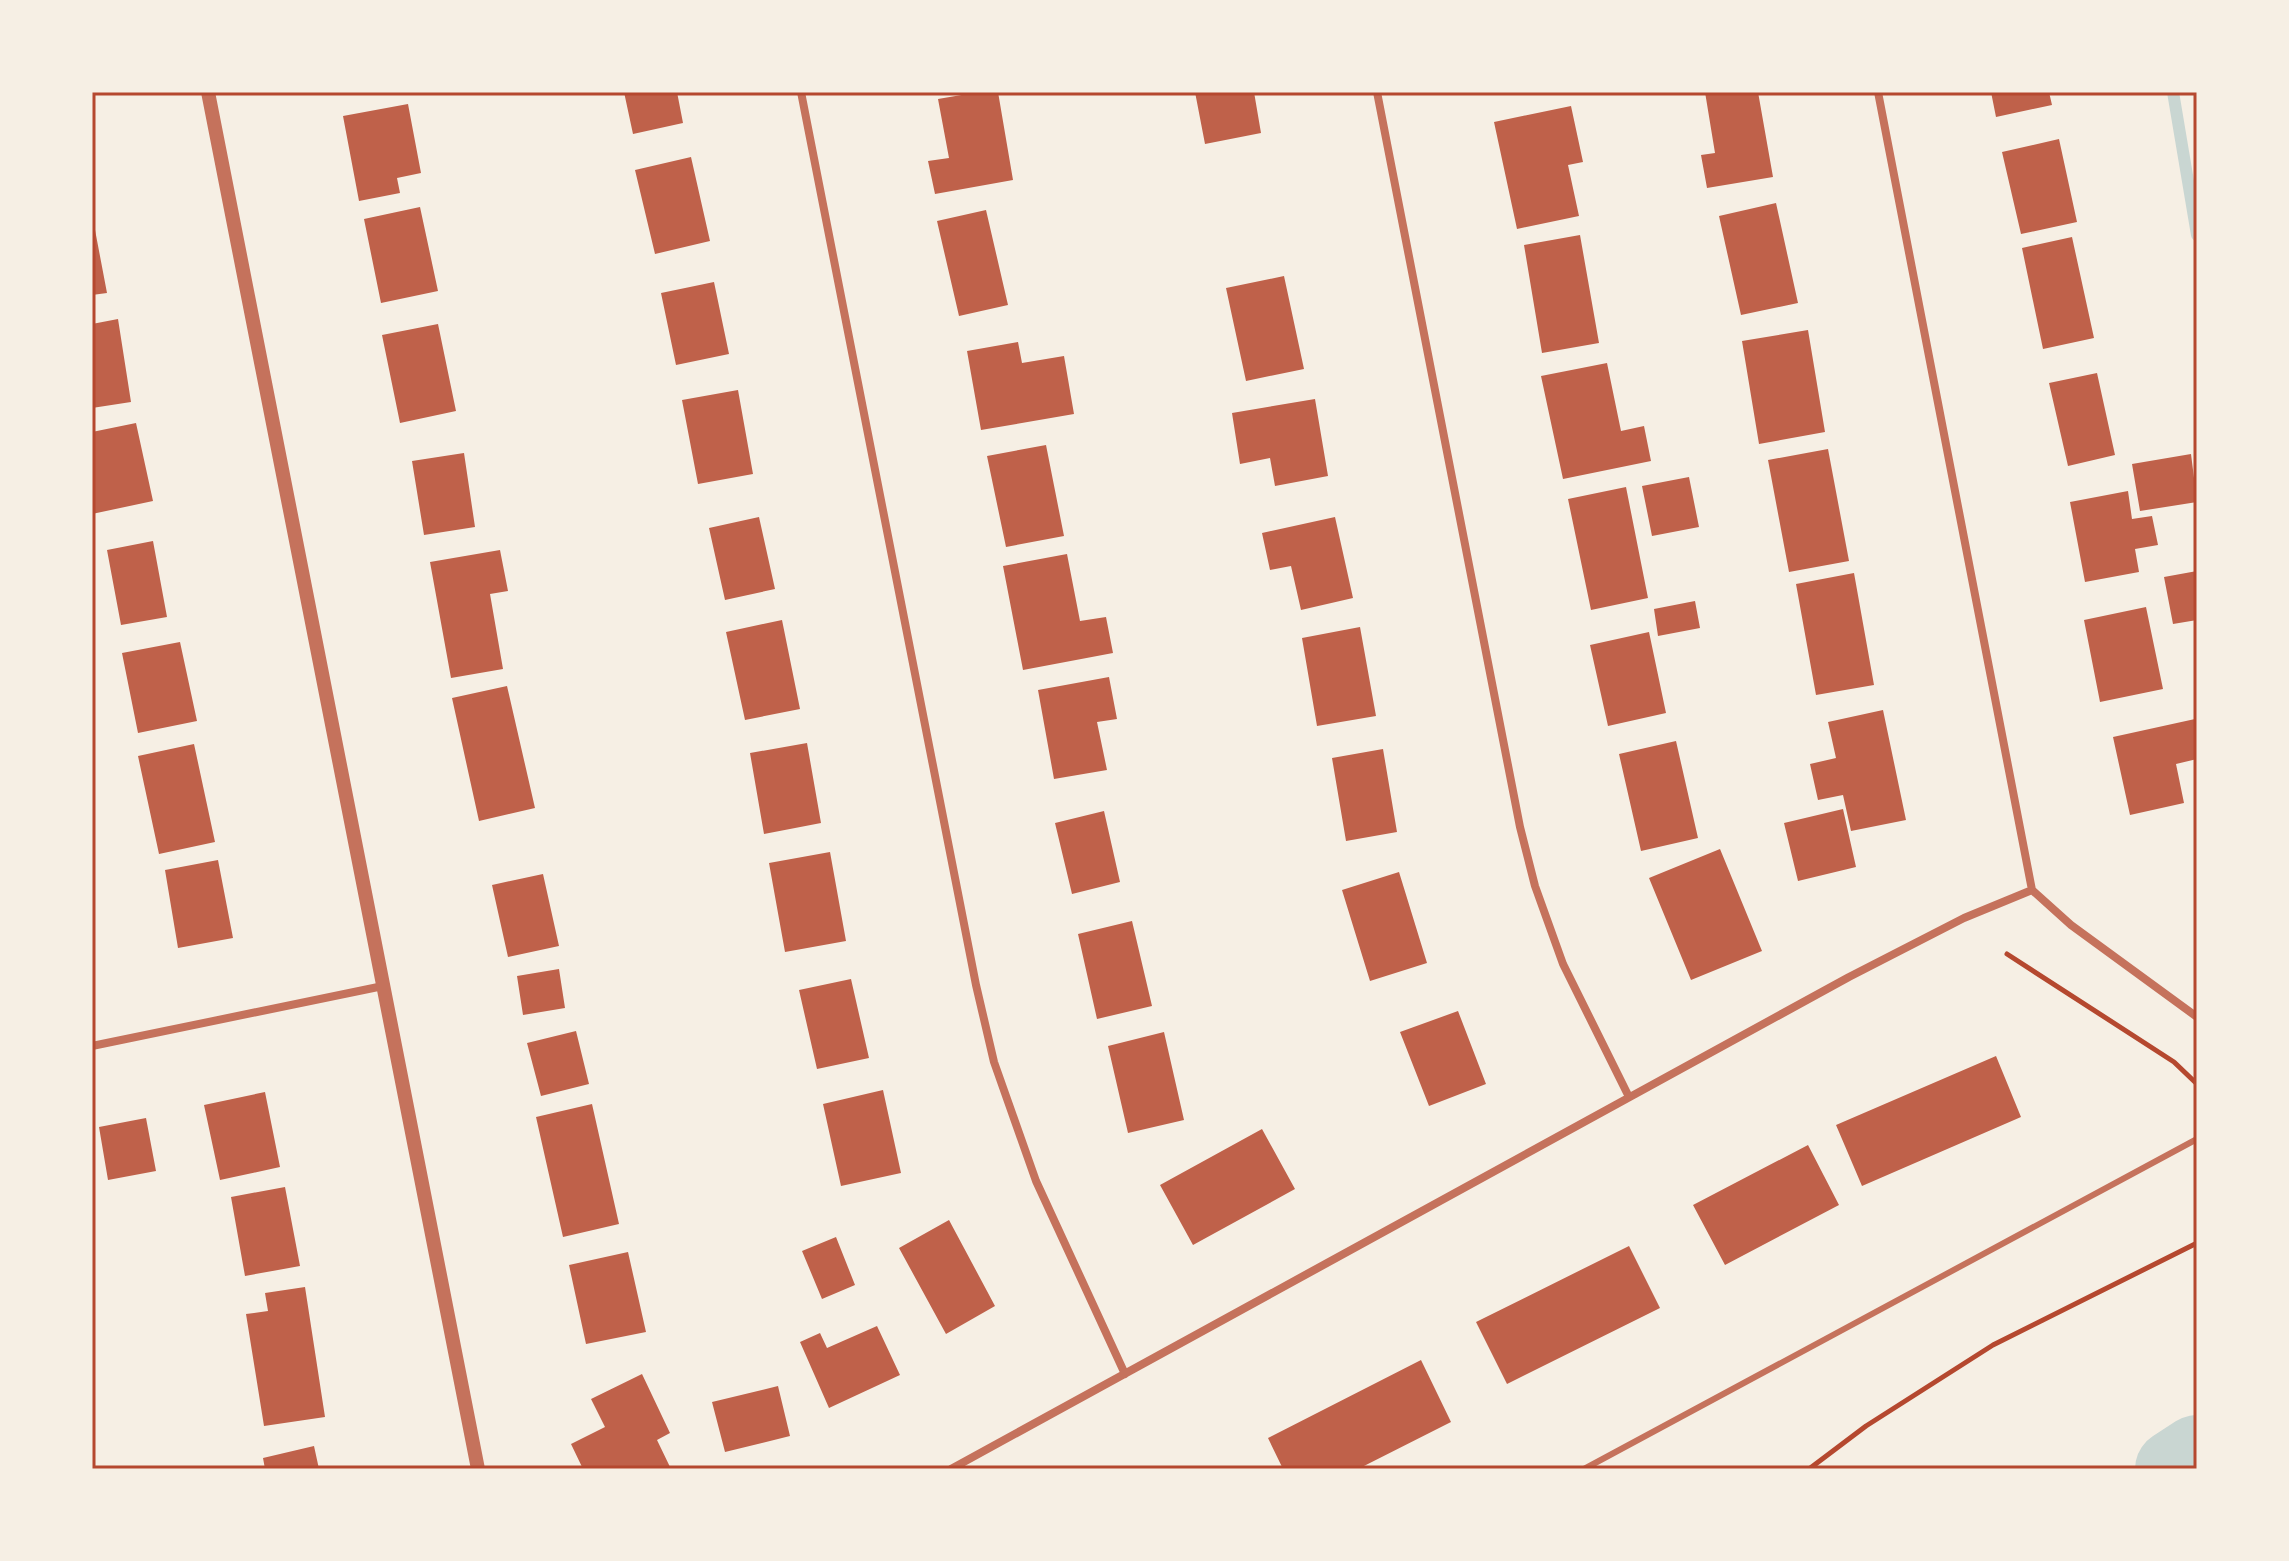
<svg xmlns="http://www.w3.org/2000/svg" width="2289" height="1561" viewBox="0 0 2289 1561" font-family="'DM Sans',sans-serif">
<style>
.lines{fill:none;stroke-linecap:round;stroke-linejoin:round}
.stream{stroke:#c9d6d2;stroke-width:12}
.river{stroke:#c9d6d2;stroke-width:78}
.building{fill:#bf614a}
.path{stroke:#b5482f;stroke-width:5}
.service{stroke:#c5725c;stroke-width:6}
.minor{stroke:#c5725c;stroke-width:8}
.tertiary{stroke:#c5725c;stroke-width:14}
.neatline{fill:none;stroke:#b5482f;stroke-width:3}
</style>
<rect width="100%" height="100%" fill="#f6efe4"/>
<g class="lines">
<!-- stream -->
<path class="stream" d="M 2173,92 L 2197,235"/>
<!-- river -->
<path class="river" d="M 2174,1469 L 2197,1454"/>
</g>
<!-- building -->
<path class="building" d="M 624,92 L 677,92 L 683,123 L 633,134 Z
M 979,92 L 998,92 L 1013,180 L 935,194 L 928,161 L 949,158 L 938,99 Z
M 1195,92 L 1254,92 L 1261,133 L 1205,144 Z
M 1705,92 L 1758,92 L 1773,177 L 1707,188 L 1701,155 L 1715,153 Z
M 1991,92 L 2049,92 L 2052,105 L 1996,117 Z
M 408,104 L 421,173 L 397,178 L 400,193 L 359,201 L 343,116 Z
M 1571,106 L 1583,162 L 1568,165 L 1579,216 L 1517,229 L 1494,122 Z
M 2059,139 L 2077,222 L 2021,234 L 2002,152 Z
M 691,157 L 710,241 L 655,254 L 635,170 Z
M 1776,203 L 1798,303 L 1741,315 L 1719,216 Z
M 420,207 L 438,291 L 381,303 L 364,219 Z
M 986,210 L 1008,305 L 959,316 L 937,221 Z
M 92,214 L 107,293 L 92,295 Z
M 1580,235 L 1599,343 L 1542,353 L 1524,245 Z
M 2072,237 L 2094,338 L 2043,349 L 2022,248 Z
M 1284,276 L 1304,369 L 1246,381 L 1226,288 Z
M 714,282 L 729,354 L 676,365 L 661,293 Z
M 118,319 L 131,402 L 92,408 L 92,324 Z
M 438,324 L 456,411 L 400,423 L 382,335 Z
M 1808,330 L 1825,432 L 1759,444 L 1742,341 Z
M 1018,342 L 1022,363 L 1064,356 L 1074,414 L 981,430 L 967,351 Z
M 1607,363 L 1621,431 L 1644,426 L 1651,461 L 1563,479 L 1541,376 Z
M 2097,373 L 2115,455 L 2068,466 L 2049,383 Z
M 738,390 L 753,474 L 698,484 L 682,400 Z
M 1315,399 L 1328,476 L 1275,486 L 1270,458 L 1240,464 L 1232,413 Z
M 136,423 L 153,501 L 92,514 L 92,432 Z
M 1046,445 L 1064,536 L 1006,547 L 987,456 Z
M 1828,449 L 1849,561 L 1789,572 L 1768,460 Z
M 464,453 L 475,527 L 424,535 L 412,461 Z
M 2191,454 L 2197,502 L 2140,511 L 2132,464 Z
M 1689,477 L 1699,527 L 1652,536 L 1642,486 Z
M 1626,487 L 1648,598 L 1591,610 L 1568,499 Z
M 2128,491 L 2132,519 L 2152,516 L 2158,545 L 2135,549 L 2139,572 L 2085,582 L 2070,502 Z
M 759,517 L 775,589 L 725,600 L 709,528 Z
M 1335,517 L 1353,598 L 1301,610 L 1291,566 L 1270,570 L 1262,533 Z
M 153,541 L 167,617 L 121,625 L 107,550 Z
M 500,550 L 508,591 L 490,594 L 503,669 L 451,678 L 430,562 Z
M 1067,554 L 1080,621 L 1106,617 L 1113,653 L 1023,670 L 1003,566 Z
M 2197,571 L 2197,620 L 2173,624 L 2164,577 Z
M 1854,573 L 1874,685 L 1816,695 L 1796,584 Z
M 1695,601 L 1700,628 L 1658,636 L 1654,609 Z
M 2146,607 L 2163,689 L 2100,702 L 2084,620 Z
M 782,620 L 800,709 L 745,720 L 726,632 Z
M 1360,627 L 1376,716 L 1317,726 L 1302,638 Z
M 1649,632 L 1666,713 L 1608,726 L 1590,645 Z
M 180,642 L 197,721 L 138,733 L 122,653 Z
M 1109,677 L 1117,719 L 1097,722 L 1107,770 L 1054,779 L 1038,690 Z
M 507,686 L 535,808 L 479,821 L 452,698 Z
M 1883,710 L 1906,820 L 1851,831 L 1843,795 L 1818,800 L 1810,764 L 1836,758 L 1828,722 Z
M 2195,719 L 2197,759 L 2176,764 L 2184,803 L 2130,815 L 2113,737 Z
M 1676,741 L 1698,838 L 1641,851 L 1619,754 Z
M 807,743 L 821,823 L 764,834 L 750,753 Z
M 194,744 L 215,842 L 159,854 L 138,756 Z
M 1383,749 L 1397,832 L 1346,841 L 1332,758 Z
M 1843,809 L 1856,867 L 1798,881 L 1784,823 Z
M 1104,811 L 1120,882 L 1072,894 L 1055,823 Z
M 1720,849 L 1762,951 L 1691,980 L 1649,878 Z
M 830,852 L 846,941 L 785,952 L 769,863 Z
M 218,860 L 233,938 L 178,948 L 165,870 Z
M 1399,872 L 1427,963 L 1370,981 L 1342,890 Z
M 543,874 L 559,946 L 508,957 L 492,885 Z
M 1132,921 L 1152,1006 L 1097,1019 L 1078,934 Z
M 559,969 L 565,1008 L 523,1015 L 517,976 Z
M 851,979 L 869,1058 L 817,1069 L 799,990 Z
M 1458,1011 L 1486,1084 L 1429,1106 L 1400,1032 Z
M 576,1031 L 589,1084 L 541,1096 L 527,1043 Z
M 1164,1032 L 1184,1120 L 1128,1133 L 1108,1046 Z
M 1996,1056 L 2021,1117 L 1862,1186 L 1836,1125 Z
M 883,1090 L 901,1173 L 841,1186 L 823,1104 Z
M 265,1092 L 280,1167 L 220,1180 L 204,1105 Z
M 592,1104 L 619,1224 L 563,1237 L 536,1117 Z
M 146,1118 L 156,1171 L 108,1180 L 99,1127 Z
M 1262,1129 L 1295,1189 L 1193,1245 L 1160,1185 Z
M 1808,1145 L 1839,1205 L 1725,1265 L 1693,1205 Z
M 285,1187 L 300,1266 L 245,1276 L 231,1197 Z
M 949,1220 L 995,1306 L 946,1334 L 899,1248 Z
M 836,1237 L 855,1285 L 822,1299 L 802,1251 Z
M 1629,1246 L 1660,1308 L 1507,1384 L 1476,1322 Z
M 628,1252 L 646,1332 L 586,1344 L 569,1265 Z
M 305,1287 L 325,1417 L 264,1426 L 246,1314 L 268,1311 L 265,1293 Z
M 877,1326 L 900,1375 L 829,1408 L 800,1342 L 820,1333 L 827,1348 Z
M 1421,1360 L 1451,1422 L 1358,1469 L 1283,1469 L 1268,1438 Z
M 642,1374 L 670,1433 L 657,1440 L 671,1469 L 583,1469 L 571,1444 L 605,1427 L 591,1399 Z
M 778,1386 L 790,1436 L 725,1452 L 712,1402 Z
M 314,1446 L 319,1469 L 265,1469 L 263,1458 Z"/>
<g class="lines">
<!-- path -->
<path class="path" d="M 2007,954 L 2174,1062 L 2197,1084
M 1809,1469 L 1866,1426 L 1993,1345 L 2197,1243"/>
<!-- service -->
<path class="service" d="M 1584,1469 L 2197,1139"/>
<!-- minor -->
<path class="minor" d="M 801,92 L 976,985 L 994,1062 L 1036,1181 L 1125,1374
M 1377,92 L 1520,827 L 1535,886 L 1563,964 L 1629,1097
M 1878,92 L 2032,890
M 2032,890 L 2071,925 L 2197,1017
M 92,1046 L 383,986
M 951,1469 L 1849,977 L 1964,918 L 2032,890"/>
<!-- tertiary -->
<path class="tertiary" d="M 208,92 L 478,1469"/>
</g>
<!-- border -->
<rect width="2289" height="1561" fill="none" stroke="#f6efe4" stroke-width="188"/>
<rect x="94" y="94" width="2101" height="1373" class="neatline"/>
</svg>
